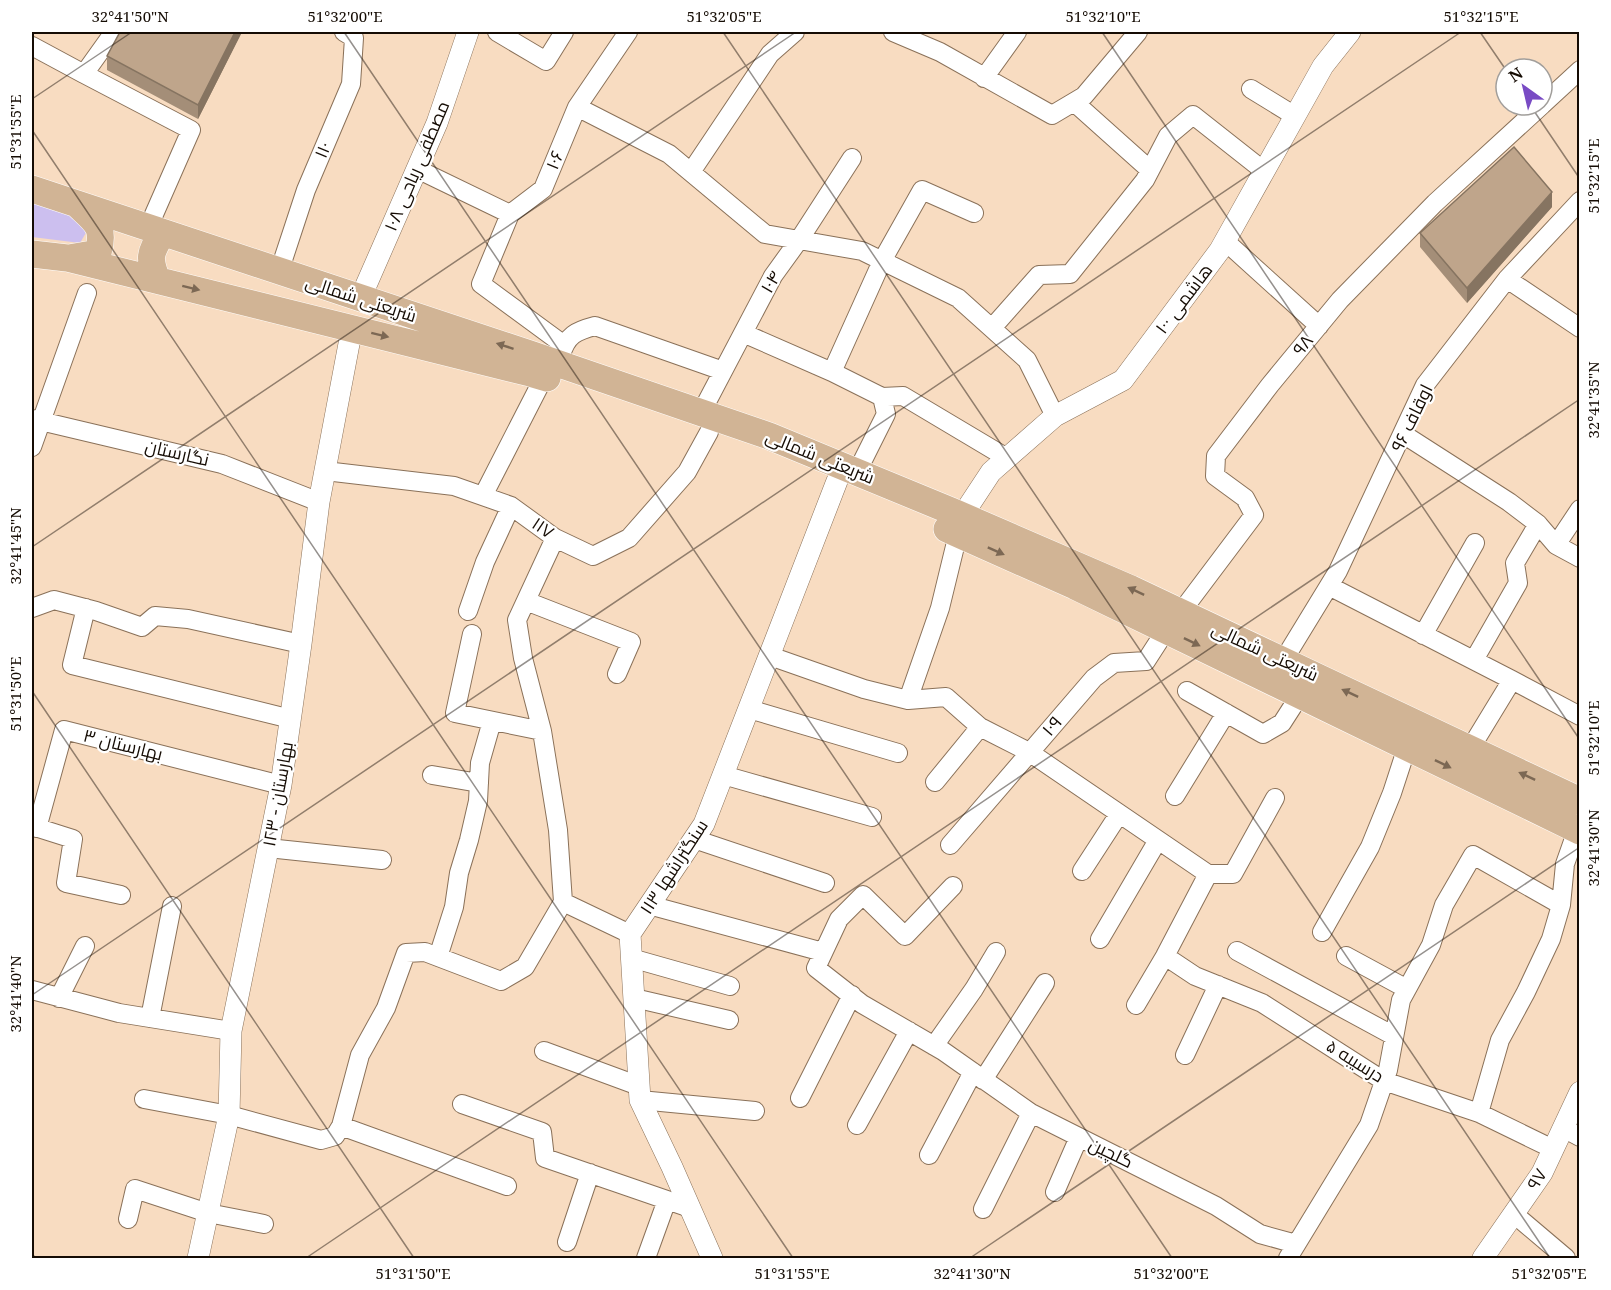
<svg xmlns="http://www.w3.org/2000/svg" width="1611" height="1290" viewBox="0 0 1611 1290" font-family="'Noto Serif',Cairo,serif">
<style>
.green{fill:#ccbfef}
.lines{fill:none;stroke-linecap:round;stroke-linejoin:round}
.minor-casing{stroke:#8a7159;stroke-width:20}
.tertiary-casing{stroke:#8a7159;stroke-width:22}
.primary-casing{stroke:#fff;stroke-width:28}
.minor{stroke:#fff;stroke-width:18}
.tertiary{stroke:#fff;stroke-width:21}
.primary{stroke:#d1b495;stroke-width:27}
.wall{fill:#a48e78}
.shaded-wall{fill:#867461}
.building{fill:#bfa58b;stroke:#867461;stroke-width:1.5}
.oneway{fill:#7c6854}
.ticks{fill:none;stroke:#150c04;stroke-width:1.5;stroke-opacity:0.45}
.labels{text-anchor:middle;stroke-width:4.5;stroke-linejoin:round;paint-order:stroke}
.street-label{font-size:18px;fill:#150c04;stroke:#fff}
.neatline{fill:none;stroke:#150c04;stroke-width:2}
.ticks-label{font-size:15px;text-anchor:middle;fill:#150c04}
</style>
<rect width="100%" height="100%" fill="#f8dcc1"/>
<!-- green -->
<path class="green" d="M 32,200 L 69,212 L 87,231 L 80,243 L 32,237 Z"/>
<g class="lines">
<!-- minor casing -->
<g class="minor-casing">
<path id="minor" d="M 497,32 L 546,61 L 564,32
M 893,32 L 940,52 L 1052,115 L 1084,96 L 1138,32
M 32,46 L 84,74 L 114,32
M 84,74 L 191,130 L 148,228
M 984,78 L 1017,32
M 1251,89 L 1295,116
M 1074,102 L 1150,170
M 1542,105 L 1580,70
M 577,107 L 669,154 L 765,234 L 862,251 L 958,298 L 1027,360 L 1055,416
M 417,169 L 510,214
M 691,172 L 770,54 L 795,32
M 1225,241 L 1319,326
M 279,272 L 306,190 L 351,84 L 354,38 L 344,32
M 1507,279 L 1580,328
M 992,328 L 1039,275 L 1070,274 L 1145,180 L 1168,136 L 1193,115 L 1264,171
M 743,333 L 832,372 L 882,397 L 903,396 L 1007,458
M 564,345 L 481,284 L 510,214 L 543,189 L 577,107 L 628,32
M 561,355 C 567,335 576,331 595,326 L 723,371
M 832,372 L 882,261 L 922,190 L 974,213
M 701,413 L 773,276 L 799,240 L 852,158
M 32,419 L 222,464 L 319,502
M 1403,434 L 1509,502 L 1538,524 L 1556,545 L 1580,558
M 32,447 L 87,293
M 325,471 L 454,486 L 511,506 L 555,538 L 593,556 L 629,538 L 687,472 L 709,432
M 857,472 L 886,414 L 882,397
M 483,496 L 544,377
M 1556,545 L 1580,509
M 1329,586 L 1512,680 L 1580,716
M 526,601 L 631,642 L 617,674
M 32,608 L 54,600 L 96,611 L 142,627 L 155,616 L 188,619 L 301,644
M 86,608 L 72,665 L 291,719
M 468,611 L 485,562 L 511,506
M 1181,612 L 1254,515 L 1245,498 L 1215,476 L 1216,456 L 1270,385 L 1340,300 L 1435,203 L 1542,105
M 472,634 L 455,713 L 542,731
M 1423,635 L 1475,543
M 770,656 L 864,689 L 908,700 L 946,697 L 980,727 L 1029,752 L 1208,874 L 1233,874 L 1275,798
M 1474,660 L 1518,583 L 1515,563 L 1538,524
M 1283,661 L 1338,571 L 1425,385 L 1507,279 L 1580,201
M 1187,691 L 1263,734 L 1282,723 L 1300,695
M 908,700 L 940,608 L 958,534
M 749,709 L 898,753
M 1470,749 L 1512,680
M 432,775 L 479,783
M 723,775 L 872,817
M 935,782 L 980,727
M 1175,796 L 1226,713
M 32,826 L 73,839 L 66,883 L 121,895
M 37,828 L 64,730 L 281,785
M 694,839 L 825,883
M 950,845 L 1094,678 L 1114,663 L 1146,661 L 1166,630
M 268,848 L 382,860
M 1082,871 L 1119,814
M 953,886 L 905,936 L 863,895 L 839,919 L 816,968 L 862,1004 L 943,1051 L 1031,1113 L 1216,1206 L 1260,1234 L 1296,1244
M 563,902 L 630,934
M 649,905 L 823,952
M 1322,932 L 1370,847 L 1392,793 L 1407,747
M 1100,939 L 1158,840
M 1237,951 L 1394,1036
M 1165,956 L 1195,976 L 1262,1003 L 1384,1081 L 1479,1113 L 1553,1149
M 1346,956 L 1407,989
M 438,957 L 454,907 L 459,873 L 469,840 L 478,801 L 480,763 L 492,721
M 631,958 L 730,986
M 32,990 L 119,1013 L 231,1031
M 59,998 L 85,946
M 634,998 L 729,1020
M 1136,1005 L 1165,956 L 1208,874
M 150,1018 L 172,906
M 934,1046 L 974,989 L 996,952
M 544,1051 L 639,1086
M 1185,1055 L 1218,985
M 983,1080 L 1045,983
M 800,1098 L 852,995
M 144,1099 L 229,1115 L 321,1140 L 335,1136 L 341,1126 L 360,1055 L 386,1008 L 406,953 L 425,952 L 501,981 L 525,967 L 563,902 L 558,830 L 542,731 L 523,658 L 517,620 L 555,538
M 640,1100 L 755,1111
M 462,1104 L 542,1132 L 545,1158 L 690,1208
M 1479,1113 L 1500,1040 L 1526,992 L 1551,939 L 1561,905 L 1565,864 L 1577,830
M 857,1125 L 909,1031
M 341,1126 L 507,1186
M 1563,1128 L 1580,1137
M 929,1155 L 973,1072
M 1055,1192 L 1079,1137
M 983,1209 L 1031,1113
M 1514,1214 L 1566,1258
M 128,1219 L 135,1189 L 208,1213 L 264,1224
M 567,1242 L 590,1173
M 646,1258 L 667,1200
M 1288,1258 L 1369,1125 L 1388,1070 L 1401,1000 L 1431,945 L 1444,905 L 1473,855 L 1561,905"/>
</g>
<!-- tertiary casing -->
<g class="tertiary-casing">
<path id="tertiary" d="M 360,299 L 437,123 L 468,32
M 962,516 L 991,472 L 1055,416 L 1123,380 L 1220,250 L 1323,66 L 1350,32
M 198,1258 L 229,1115 L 231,1031 L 281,785 L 301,644 L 319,502 L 352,328
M 712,1258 L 672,1167 L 640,1100 L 630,934 L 704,824 L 837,481
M 1483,1258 L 1542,1173 L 1580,1092"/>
</g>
<!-- primary casing -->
<g class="primary-casing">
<path id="primary" d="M 32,189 L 533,355 L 769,436 L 951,511 L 1131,589 L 1580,801
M 32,254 L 67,258 L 530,373 L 547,378
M 69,258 L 98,253 C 105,227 97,223 79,206
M 157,280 C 148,257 150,254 162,233
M 947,529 L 1075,586 L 1580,831"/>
</g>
<!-- minor -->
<use href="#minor" class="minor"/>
<!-- tertiary -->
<use href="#tertiary" class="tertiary"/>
<!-- primary -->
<use href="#primary" class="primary"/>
</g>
<!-- wall -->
<path class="wall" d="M 120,32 L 242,32 L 198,119 L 107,70 L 107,56 Z
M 1552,207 L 1467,303 L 1420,247 L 1420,233 Z"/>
<!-- shaded-wall -->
<path class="shaded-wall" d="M 235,32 L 242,32 L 198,119 L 198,105 Z
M 1552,192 L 1552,207 L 1467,303 L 1467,288 Z"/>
<!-- building -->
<path class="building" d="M 120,32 L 235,32 L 198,105 L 107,56 Z
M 1514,147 L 1552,192 L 1467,288 L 1420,233 Z"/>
<!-- one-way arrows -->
<defs><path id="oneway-solid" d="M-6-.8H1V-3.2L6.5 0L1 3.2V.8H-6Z" transform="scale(1.5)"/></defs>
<g class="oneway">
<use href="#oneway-solid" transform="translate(191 288) rotate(14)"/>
<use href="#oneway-solid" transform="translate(380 335) rotate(14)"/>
<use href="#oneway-solid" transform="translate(505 346) rotate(-162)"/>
<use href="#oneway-solid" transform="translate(996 551) rotate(24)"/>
<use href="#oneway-solid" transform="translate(1136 591) rotate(-155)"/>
<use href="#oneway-solid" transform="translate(1192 642) rotate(26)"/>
<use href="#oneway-solid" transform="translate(1350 693) rotate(-155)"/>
<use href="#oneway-solid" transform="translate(1443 764) rotate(26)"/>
<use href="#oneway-solid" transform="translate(1527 776) rotate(-155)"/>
</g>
<!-- ticks -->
<path class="ticks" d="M 344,32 L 1172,1258M 723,32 L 1550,1258M 1102,32 L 1580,740M 1480,32 L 1506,70M 32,99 L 132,32M 1530,105 L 1580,179M 32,130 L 793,1258M 32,547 L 796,32M 32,691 L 414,1258M 32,995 L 1461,32M 32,1253 L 35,1258M 306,1258 L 1580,399M 970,1258 L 1580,847"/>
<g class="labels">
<!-- street labels -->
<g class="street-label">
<text transform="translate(323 150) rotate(-67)" y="6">۱۱۰</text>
<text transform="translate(555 160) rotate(-67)" y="6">۱۰۶</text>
<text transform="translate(417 166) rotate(-67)" y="6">مصطفی ریاحی ۱۰۸</text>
<text transform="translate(771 282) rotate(-60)" y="6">۱۰۴</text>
<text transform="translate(361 299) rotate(18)" y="6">شریعتی شمالی</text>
<text transform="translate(1184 299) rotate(-53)" y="6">هاشمی ۱۰۰</text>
<text transform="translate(1303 345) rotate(-51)" y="6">۹۸</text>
<text transform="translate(1412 418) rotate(-64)" y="6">اوقاف ۹۶</text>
<text transform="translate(177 453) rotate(13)" y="6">نگارستان</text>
<text transform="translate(820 457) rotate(22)" y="6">شریعتی شمالی</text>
<text transform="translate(543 528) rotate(34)" y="6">۱۱۷</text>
<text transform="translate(1265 652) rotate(25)" y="6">شریعتی شمالی</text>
<text transform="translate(1052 726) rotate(-49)" y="6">۱۰۹</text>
<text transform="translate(123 745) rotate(14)" y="6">بهارستان ۳</text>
<text transform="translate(278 794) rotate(-80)" y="6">بهارستان - ۱۲۳</text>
<text transform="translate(674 867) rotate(-57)" y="6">سنگتراشها ۱۱۳</text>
<text transform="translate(1355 1061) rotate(32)" y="6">درسیبه ۵</text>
<text transform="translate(1111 1153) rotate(26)" y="6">گلچین</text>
<text transform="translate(1537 1179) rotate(-59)" y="6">۹۷</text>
</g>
</g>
<!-- border -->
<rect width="1611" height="1290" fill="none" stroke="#ffffff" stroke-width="66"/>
<!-- north arrow -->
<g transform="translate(1524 87) rotate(326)"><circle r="28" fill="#ffffff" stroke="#a19e9b" stroke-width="1.5"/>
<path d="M0-4.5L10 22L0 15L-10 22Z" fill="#794bc4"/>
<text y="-9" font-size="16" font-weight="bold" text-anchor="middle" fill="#150c04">N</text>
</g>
<rect x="33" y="33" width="1545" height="1224" class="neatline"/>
<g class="ticks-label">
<text x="130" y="22">32°41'50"N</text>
<text x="345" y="22">51°32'00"E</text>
<text x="724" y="22">51°32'05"E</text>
<text x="1103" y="22">51°32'10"E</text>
<text x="1481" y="22">51°32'15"E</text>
<text transform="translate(16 132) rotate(-90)" y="5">51°31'55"E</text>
<text transform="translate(1594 176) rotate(-90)" y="5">51°32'15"E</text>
<text transform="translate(1594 400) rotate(-90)" y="5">32°41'35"N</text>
<text transform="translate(16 546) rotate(-90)" y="5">32°41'45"N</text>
<text transform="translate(16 694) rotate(-90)" y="5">51°31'50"E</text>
<text transform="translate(1594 738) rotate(-90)" y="5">51°32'10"E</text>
<text transform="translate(1594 848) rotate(-90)" y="5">32°41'30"N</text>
<text transform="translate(16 994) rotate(-90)" y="5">32°41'40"N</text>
<text x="413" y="1279">51°31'50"E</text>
<text x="792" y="1279">51°31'55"E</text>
<text x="972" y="1279">32°41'30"N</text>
<text x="1171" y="1279">51°32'00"E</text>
<text x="1549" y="1279">51°32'05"E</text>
</g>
</svg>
